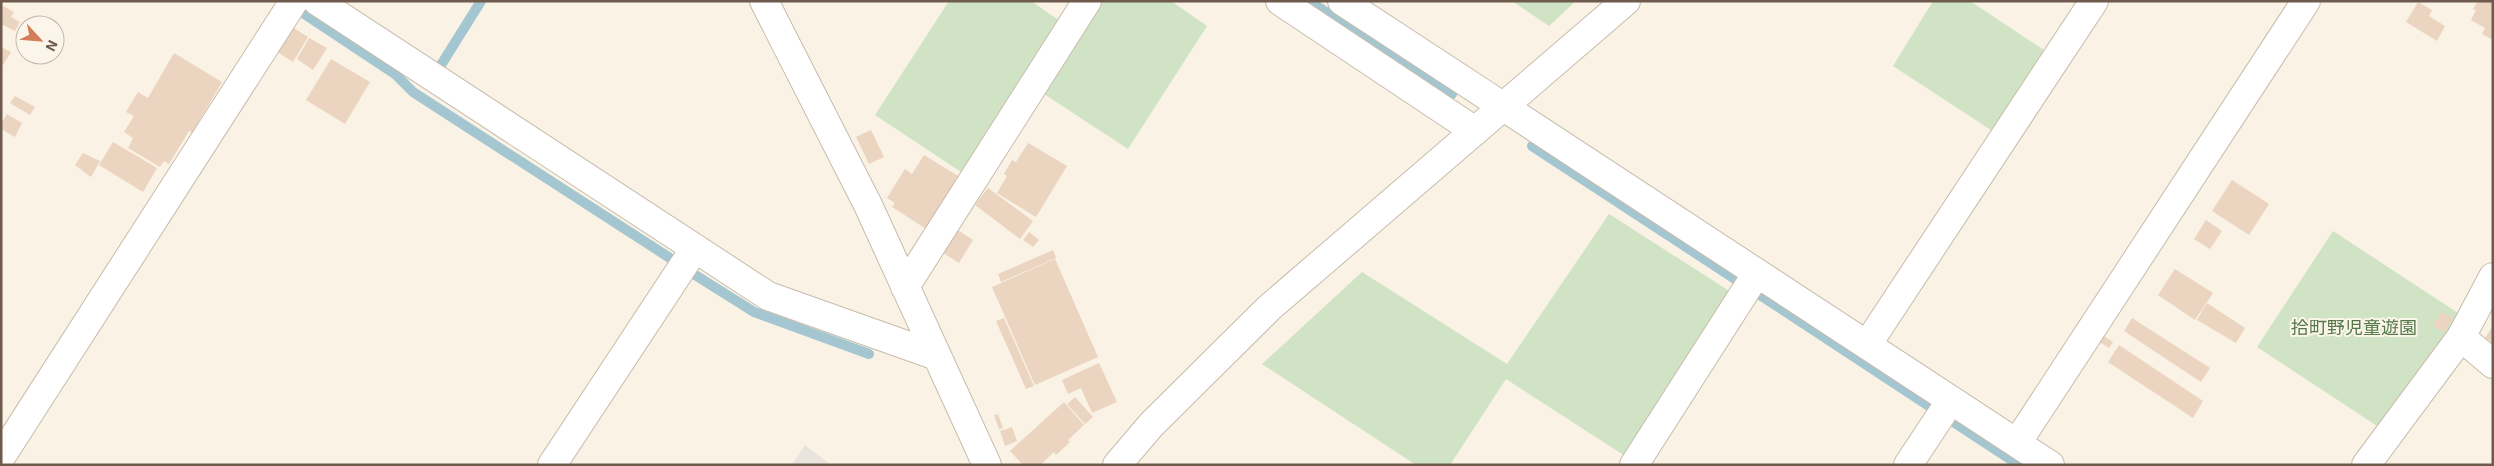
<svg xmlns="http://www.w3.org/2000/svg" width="2494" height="466" viewBox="0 0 2494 466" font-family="'Exo 2','Noto Sans JP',sans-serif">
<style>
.industrial{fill:#e9e4de}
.green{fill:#d0e4c5}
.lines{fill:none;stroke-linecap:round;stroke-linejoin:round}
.stream{stroke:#a4c6d0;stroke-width:10}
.building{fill:#ebd4c0}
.minor-casing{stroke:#c8bbac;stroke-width:30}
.tertiary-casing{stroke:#c8bbac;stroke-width:30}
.minor{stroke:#fff;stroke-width:28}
.tertiary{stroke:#fff;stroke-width:28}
.labels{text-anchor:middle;stroke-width:4;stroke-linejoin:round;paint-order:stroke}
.park-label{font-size:18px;fill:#54784a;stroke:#fcf6ea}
</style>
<rect width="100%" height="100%" fill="#f9f2e5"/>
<!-- industrial -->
<path class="industrial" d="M 805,445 L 831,465 L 792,465 Z"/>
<!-- green -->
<path class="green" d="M 949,1 L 1031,1 L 1063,23 L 964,174 L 875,115 Z
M 1099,1 L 1171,1 L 1207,26 L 1128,149 L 1041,92 Z
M 1512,1 L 1576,1 L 1549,26 Z
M 1933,1 L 1970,1 L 2050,54 L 1997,134 L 1893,66 Z
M 1609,214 L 1731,292 L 1625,456 L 1506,379 L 1450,465 L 1416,465 L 1262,364 L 1362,272 L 1507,364 Z
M 2333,231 L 2461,315 L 2380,428 L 2257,347 Z"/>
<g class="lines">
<!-- stream -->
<path class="stream" d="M 1309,1 L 1452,94
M 303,13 L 395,74 L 413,92 L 673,260
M 441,65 L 481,1
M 1532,146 L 1735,279
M 692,273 L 754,312 L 869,354
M 1760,295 L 1932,408
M 1955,423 L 2019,465"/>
</g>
<!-- building -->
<path class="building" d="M 2478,1 L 2493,1 L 2493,40 L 2482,34 L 2485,28 L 2471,20 L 2476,10 L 2473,9 Z
M 2418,2 L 2432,10 L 2429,16 L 2445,26 L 2437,41 L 2406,22 Z
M 1,5 L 14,12 L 11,17 L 20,22 L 15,31 L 1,24 Z
M 289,25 L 308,37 L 293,62 L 274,50 Z
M 309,38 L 327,48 L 313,70 L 297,59 Z
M 1,47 L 11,52 L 1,68 Z
M 174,53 L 222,82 L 192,133 L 189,131 L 169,164 L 164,161 L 160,167 L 128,148 L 133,138 L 124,132 L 134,116 L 126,112 L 138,92 L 148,98 Z
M 331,59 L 370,82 L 345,124 L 306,100 Z
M 15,96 L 35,107 L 30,115 L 10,103 Z
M 7,114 L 22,123 L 15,137 L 1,129 L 1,124 Z
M 871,130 L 884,157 L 869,164 L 856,137 Z
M 113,142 L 157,168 L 143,192 L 99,165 Z
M 1028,143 L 1067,166 L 1036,217 L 997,193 L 1007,176 L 1004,174 L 1012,160 L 1016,162 Z
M 83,153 L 100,161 L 91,177 L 75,165 Z
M 924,155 L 963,179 L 931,232 L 892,207 L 895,203 L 887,198 L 905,169 L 912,174 Z
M 2232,180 L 2269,204 L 2249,235 L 2212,211 Z
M 988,188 L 1033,221 L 1020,239 L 975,205 Z
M 2206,220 L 2222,231 L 2210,249 L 2194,239 Z
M 956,229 L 973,240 L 959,263 L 942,252 Z
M 1029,232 L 1039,240 L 1033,247 L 1023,240 Z
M 1053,250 L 1056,258 L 1001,282 L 998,274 Z
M 1055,259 L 1098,357 L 1035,385 L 992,287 Z
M 2175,269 L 2213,293 L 2195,320 L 2158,295 Z
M 2207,303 L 2245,328 L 2236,343 L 2197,320 Z
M 2441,312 L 2452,318 L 2445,332 L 2433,326 Z
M 1004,318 L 1034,386 L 1026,389 L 996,321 Z
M 2132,318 L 2210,368 L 2201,382 L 2124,331 Z
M 2493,326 L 2493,343 L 2485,338 Z
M 2101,334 L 2113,342 L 2109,348 L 2096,340 Z
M 2119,345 L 2203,401 L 2193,418 L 2108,362 Z
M 1099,363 L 1117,402 L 1092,413 L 1081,388 L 1068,394 L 1062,380 Z
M 1075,397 L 1093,417 L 1085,424 L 1067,404 Z
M 1064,402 L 1084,425 L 1068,440 L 1070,442 L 1056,455 L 1054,452 L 1040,465 L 1023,465 L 1010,451 Z
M 998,414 L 1003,428 L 999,429 L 994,415 Z
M 1012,427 L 1017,441 L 1005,446 L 1000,431 Z"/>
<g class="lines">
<!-- minor casing -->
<g class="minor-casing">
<path id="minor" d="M 317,1 L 768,296 L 937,356
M 764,1 L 868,205 L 987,465
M 1280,1 L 1475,131
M 1342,1 L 2050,465
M 905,287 L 1087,1
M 2461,337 L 2493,364
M 1867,345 L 2094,1
M 2017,443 L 2306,1
M 1,457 L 294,1
M 552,465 L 695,248
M 1634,465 L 1757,273
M 1908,465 L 1951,400
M 2366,465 L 2461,337 L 2493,277"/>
</g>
<!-- tertiary casing -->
<g class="tertiary-casing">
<path id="tertiary" d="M 1117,465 L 1151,425 L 1269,308 L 1626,1"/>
</g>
<!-- minor -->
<use href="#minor" class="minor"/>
<!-- tertiary -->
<use href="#tertiary" class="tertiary"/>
</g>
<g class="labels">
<!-- park labels -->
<g class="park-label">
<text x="2354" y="334">拾町野児童遊園</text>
</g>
</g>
<!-- border -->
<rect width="2494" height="466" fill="none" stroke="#6e5b4d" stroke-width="5"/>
<!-- north arrow -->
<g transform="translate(40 40) rotate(116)"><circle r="24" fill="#fcf6ea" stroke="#c3b8ab"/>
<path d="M0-4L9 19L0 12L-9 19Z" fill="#d37d59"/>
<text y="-8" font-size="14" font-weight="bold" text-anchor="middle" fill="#6e5b4d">N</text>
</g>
</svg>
